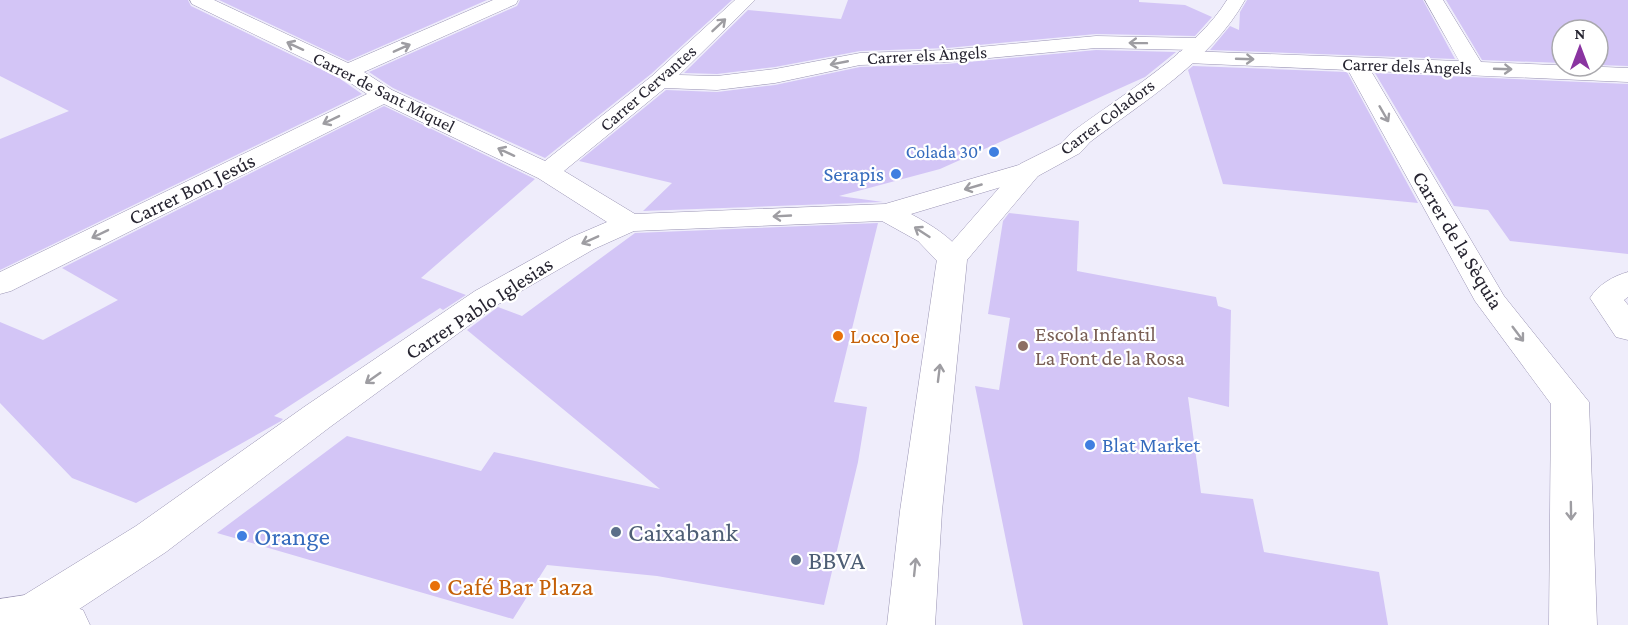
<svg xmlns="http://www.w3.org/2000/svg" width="1628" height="625" viewBox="0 0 1628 625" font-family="'Crimson Pro',serif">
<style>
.building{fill:#d3c5f6}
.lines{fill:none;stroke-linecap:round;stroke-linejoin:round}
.street-casing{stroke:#9993b3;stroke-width:1}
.secondary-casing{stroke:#9993b3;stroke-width:1}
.street{fill:#fff;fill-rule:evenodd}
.secondary{fill:#fff;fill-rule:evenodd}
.oneway{stroke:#9e9da2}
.shop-dot{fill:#3f7fe0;stroke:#fff;stroke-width:2}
.food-dot{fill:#e8710a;stroke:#fff;stroke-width:2}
.education-dot{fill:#8d6e63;stroke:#fff;stroke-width:2}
.service-dot{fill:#5c6f8a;stroke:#fff;stroke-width:2}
.labels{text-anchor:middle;stroke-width:4.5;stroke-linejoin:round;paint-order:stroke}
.far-street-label{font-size:18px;fill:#272531;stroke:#fff}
.far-shop-label{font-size:18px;fill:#366cbe;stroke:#fff;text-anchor:end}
.shop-label{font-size:21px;fill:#366cbe;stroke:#fff;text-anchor:end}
.street-label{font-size:21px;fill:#272531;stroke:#fff}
.education-label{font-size:21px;fill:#785e54;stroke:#fff;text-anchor:start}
.food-label{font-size:21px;fill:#c56008;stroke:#fff;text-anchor:start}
.near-service-label{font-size:26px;fill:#4e5e75;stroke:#fff;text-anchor:start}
.near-shop-label{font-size:26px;fill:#366cbe;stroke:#fff;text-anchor:start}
.near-food-label{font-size:26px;fill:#c56008;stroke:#fff;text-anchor:start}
</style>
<rect width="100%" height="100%" fill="#efedfb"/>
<!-- building -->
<path class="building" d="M 0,0 L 188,0 L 191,6 L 339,78 L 362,94 L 0,270 L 0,139 L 69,111 L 0,76 Z
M 219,0 L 487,0 L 348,61 Z
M 520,0 L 732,0 L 651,74 L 545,158 L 393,88 L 369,72 L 517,6 Z
M 848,0 L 1139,0 L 1139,2 L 1185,5 L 1212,17 L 1195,36 L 1096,34 L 947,48 L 860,51 L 775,67 L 717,74 L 684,73 L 748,10 L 841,19 Z
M 1247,0 L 1423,0 L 1455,59 L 1210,50 L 1230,26 L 1239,30 L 1240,12 Z
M 1446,0 L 1628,0 L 1628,66 L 1598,65 L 1598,30 L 1562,30 L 1562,63 L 1482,60 Z
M 1096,50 L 1176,52 L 1145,77 L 940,169 L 839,196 L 883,202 L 643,211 L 672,183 L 579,161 L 666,90 L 717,92 L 775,85 L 860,67 L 947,64 Z
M 1193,66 L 1347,72 L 1418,203 L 1223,184 L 1188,70 Z
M 1375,73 L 1628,84 L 1628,254 L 1510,241 L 1488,210 L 1454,206 Z
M 384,106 L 535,179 L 421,278 L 466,295 L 443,310 L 440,308 L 274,416 L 283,419 L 281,421 L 136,503 L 72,478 L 0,403 L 0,322 L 43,340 L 118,300 L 62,268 Z
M 1009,213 L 1079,221 L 1077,271 L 1216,297 L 1218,306 L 1231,310 L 1229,407 L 1188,397 L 1201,493 L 1253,499 L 1264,552 L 1379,572 L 1388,625 L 1023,625 L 975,386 L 999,390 L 1010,318 L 988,314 L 1003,221 Z
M 878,223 L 834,402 L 867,407 L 858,462 L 824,605 L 657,576 L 547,565 L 513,619 L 217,533 L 347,436 L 481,471 L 494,452 L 660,489 L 467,330 L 498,307 L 522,316 L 635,233 Z"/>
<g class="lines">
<!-- street casing -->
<g class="street-casing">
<path id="street" d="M 190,0 L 214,0 L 348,63 L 493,0 L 518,0 L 516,4 L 364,72 L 392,90 L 545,161 L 652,76 L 735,0 L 755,0 L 679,75 L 717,76 L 775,69 L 860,53 L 947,50 L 1096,36 L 1196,38 L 1203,40 L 1206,44 L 1203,48 L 1196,50 L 1096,48 L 947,62 L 860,65 L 775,83 L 717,90 L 665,88 L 564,171 L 635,214 L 885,204 L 1029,162 L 1038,164 L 1042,170 L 1038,176 L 911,214 C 933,226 953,238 967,259 L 963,265 L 952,268 L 941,265 L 918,241 L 882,221 L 634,231 L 594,249 L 497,305 L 330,427 L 166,552 L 55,625 L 13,625 L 9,615 L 16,600 L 136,526 L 304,407 L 475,291 L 572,237 L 607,222 L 538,178 L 384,104 L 11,291 L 0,294 L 0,272 L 367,94 L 340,76 L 192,4 Z
M 1425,0 L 1443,0 L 1481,62 L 1628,68 L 1628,82 L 1371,71 L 1504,296 L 1589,402 L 1597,625 L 1549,625 L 1551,404 L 1475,301 L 1348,70 L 1187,63 L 1179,62 L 1176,57 L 1179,52 L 1187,51 L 1459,61 Z
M 1628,272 L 1628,297 L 1624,300 L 1628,305 L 1628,340 L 1616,337 L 1590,298 C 1598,285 1613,276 1628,272 Z"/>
</g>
<!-- secondary casing -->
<g class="secondary-casing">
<path id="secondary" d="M 1227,0 L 1245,0 C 1211,61 1144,101 1090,142 L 1080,153 L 1038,176 L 967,260 L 942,511 L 935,625 L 887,625 L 900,511 L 937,259 L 1020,164 L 1062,143 L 1072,132 C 1119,97 1197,50 1227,0 Z
M 32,594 L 83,610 L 90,625 L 0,625 L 0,599 Z"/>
</g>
<!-- street -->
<use href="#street" class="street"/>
<!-- secondary -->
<use href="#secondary" class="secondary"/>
</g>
<!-- one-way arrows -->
<defs><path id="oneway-shaft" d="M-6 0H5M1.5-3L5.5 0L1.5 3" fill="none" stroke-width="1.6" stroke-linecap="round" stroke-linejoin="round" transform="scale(1.5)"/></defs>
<g class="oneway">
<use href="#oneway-shaft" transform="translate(719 25) rotate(-43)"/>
<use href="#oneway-shaft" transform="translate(1138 43) rotate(-179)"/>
<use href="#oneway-shaft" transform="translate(295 46) rotate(-155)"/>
<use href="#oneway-shaft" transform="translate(402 48) rotate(-24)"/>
<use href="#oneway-shaft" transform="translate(1245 59) rotate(2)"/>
<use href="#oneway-shaft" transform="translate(839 63) rotate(169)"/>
<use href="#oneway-shaft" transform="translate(1503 69) rotate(2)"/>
<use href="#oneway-shaft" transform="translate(1384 114) rotate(60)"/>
<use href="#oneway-shaft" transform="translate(331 120) rotate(154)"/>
<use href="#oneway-shaft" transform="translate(506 152) rotate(-155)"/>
<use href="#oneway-shaft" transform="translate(973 187) rotate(164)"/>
<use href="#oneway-shaft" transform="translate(782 216) rotate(177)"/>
<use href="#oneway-shaft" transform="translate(922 232) rotate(-147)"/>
<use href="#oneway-shaft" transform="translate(100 234) rotate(154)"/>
<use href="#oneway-shaft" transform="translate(590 240) rotate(156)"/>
<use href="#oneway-shaft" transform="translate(1518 334) rotate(53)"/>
<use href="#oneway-shaft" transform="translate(939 373) rotate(-83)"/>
<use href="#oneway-shaft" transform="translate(373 378) rotate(145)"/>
<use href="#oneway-shaft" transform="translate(1571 511) rotate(89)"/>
<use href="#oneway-shaft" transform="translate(915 567) rotate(-84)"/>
</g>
<!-- markers -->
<g class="shop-dot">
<circle cx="994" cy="152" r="6"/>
<circle cx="896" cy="174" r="6"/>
<circle cx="1090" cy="445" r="6"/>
<circle cx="242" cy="536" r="6"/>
</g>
<g class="food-dot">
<circle cx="838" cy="336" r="6"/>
<circle cx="435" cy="586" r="6"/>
</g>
<circle class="education-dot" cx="1023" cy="346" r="6"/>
<g class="service-dot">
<circle cx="616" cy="532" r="6"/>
<circle cx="796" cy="560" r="6"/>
</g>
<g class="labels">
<!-- far-street labels -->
<g class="far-street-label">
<text transform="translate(927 55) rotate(-3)" y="6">Carrer els Àngels</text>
<text transform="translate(1407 66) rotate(2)" y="6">Carrer dels Àngels</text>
<text transform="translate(648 88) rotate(-41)" y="6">Carrer Cervantes</text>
<text transform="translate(384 92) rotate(27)" y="6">Carrer de Sant Miquel</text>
<text transform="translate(1107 117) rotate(-37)" y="6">Carrer Coladors</text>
</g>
<!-- far-shop labels -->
<g class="far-shop-label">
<text x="982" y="158">Colada 30'</text>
</g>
<!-- shop labels -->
<g class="shop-label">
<text x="884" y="181">Serapis</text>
<text x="1102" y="452" text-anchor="start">Blat Market</text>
</g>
<!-- street labels -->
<g class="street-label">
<text transform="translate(192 189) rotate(-26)" y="7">Carrer Bon Jesús</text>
<text transform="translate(1458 240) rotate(59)" y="7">Carrer de la Sèquia</text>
<text transform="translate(479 308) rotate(-33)" y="7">Carrer Pablo Iglesias</text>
</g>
<!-- education labels -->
<g class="education-label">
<text x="1035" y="341">Escola Infantil<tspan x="1035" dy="24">La Font de la Rosa</tspan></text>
</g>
<!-- food labels -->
<g class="food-label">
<text x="850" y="343">Loco Joe</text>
</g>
<!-- near-service labels -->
<g class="near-service-label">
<text x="628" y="541">Caixabank</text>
<text x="808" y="569">BBVA</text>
</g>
<!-- near-shop labels -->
<g class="near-shop-label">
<text x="254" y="545">Orange</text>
</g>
<!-- near-food labels -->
<g class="near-food-label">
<text x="447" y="595">Café Bar Plaza</text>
</g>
</g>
<!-- north arrow -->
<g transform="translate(1580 48)"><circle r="28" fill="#ffffff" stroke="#a9a8ad" stroke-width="1.5"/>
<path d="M0-4.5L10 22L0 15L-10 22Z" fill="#8a34a1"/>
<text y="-9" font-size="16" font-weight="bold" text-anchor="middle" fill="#272531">N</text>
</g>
</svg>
